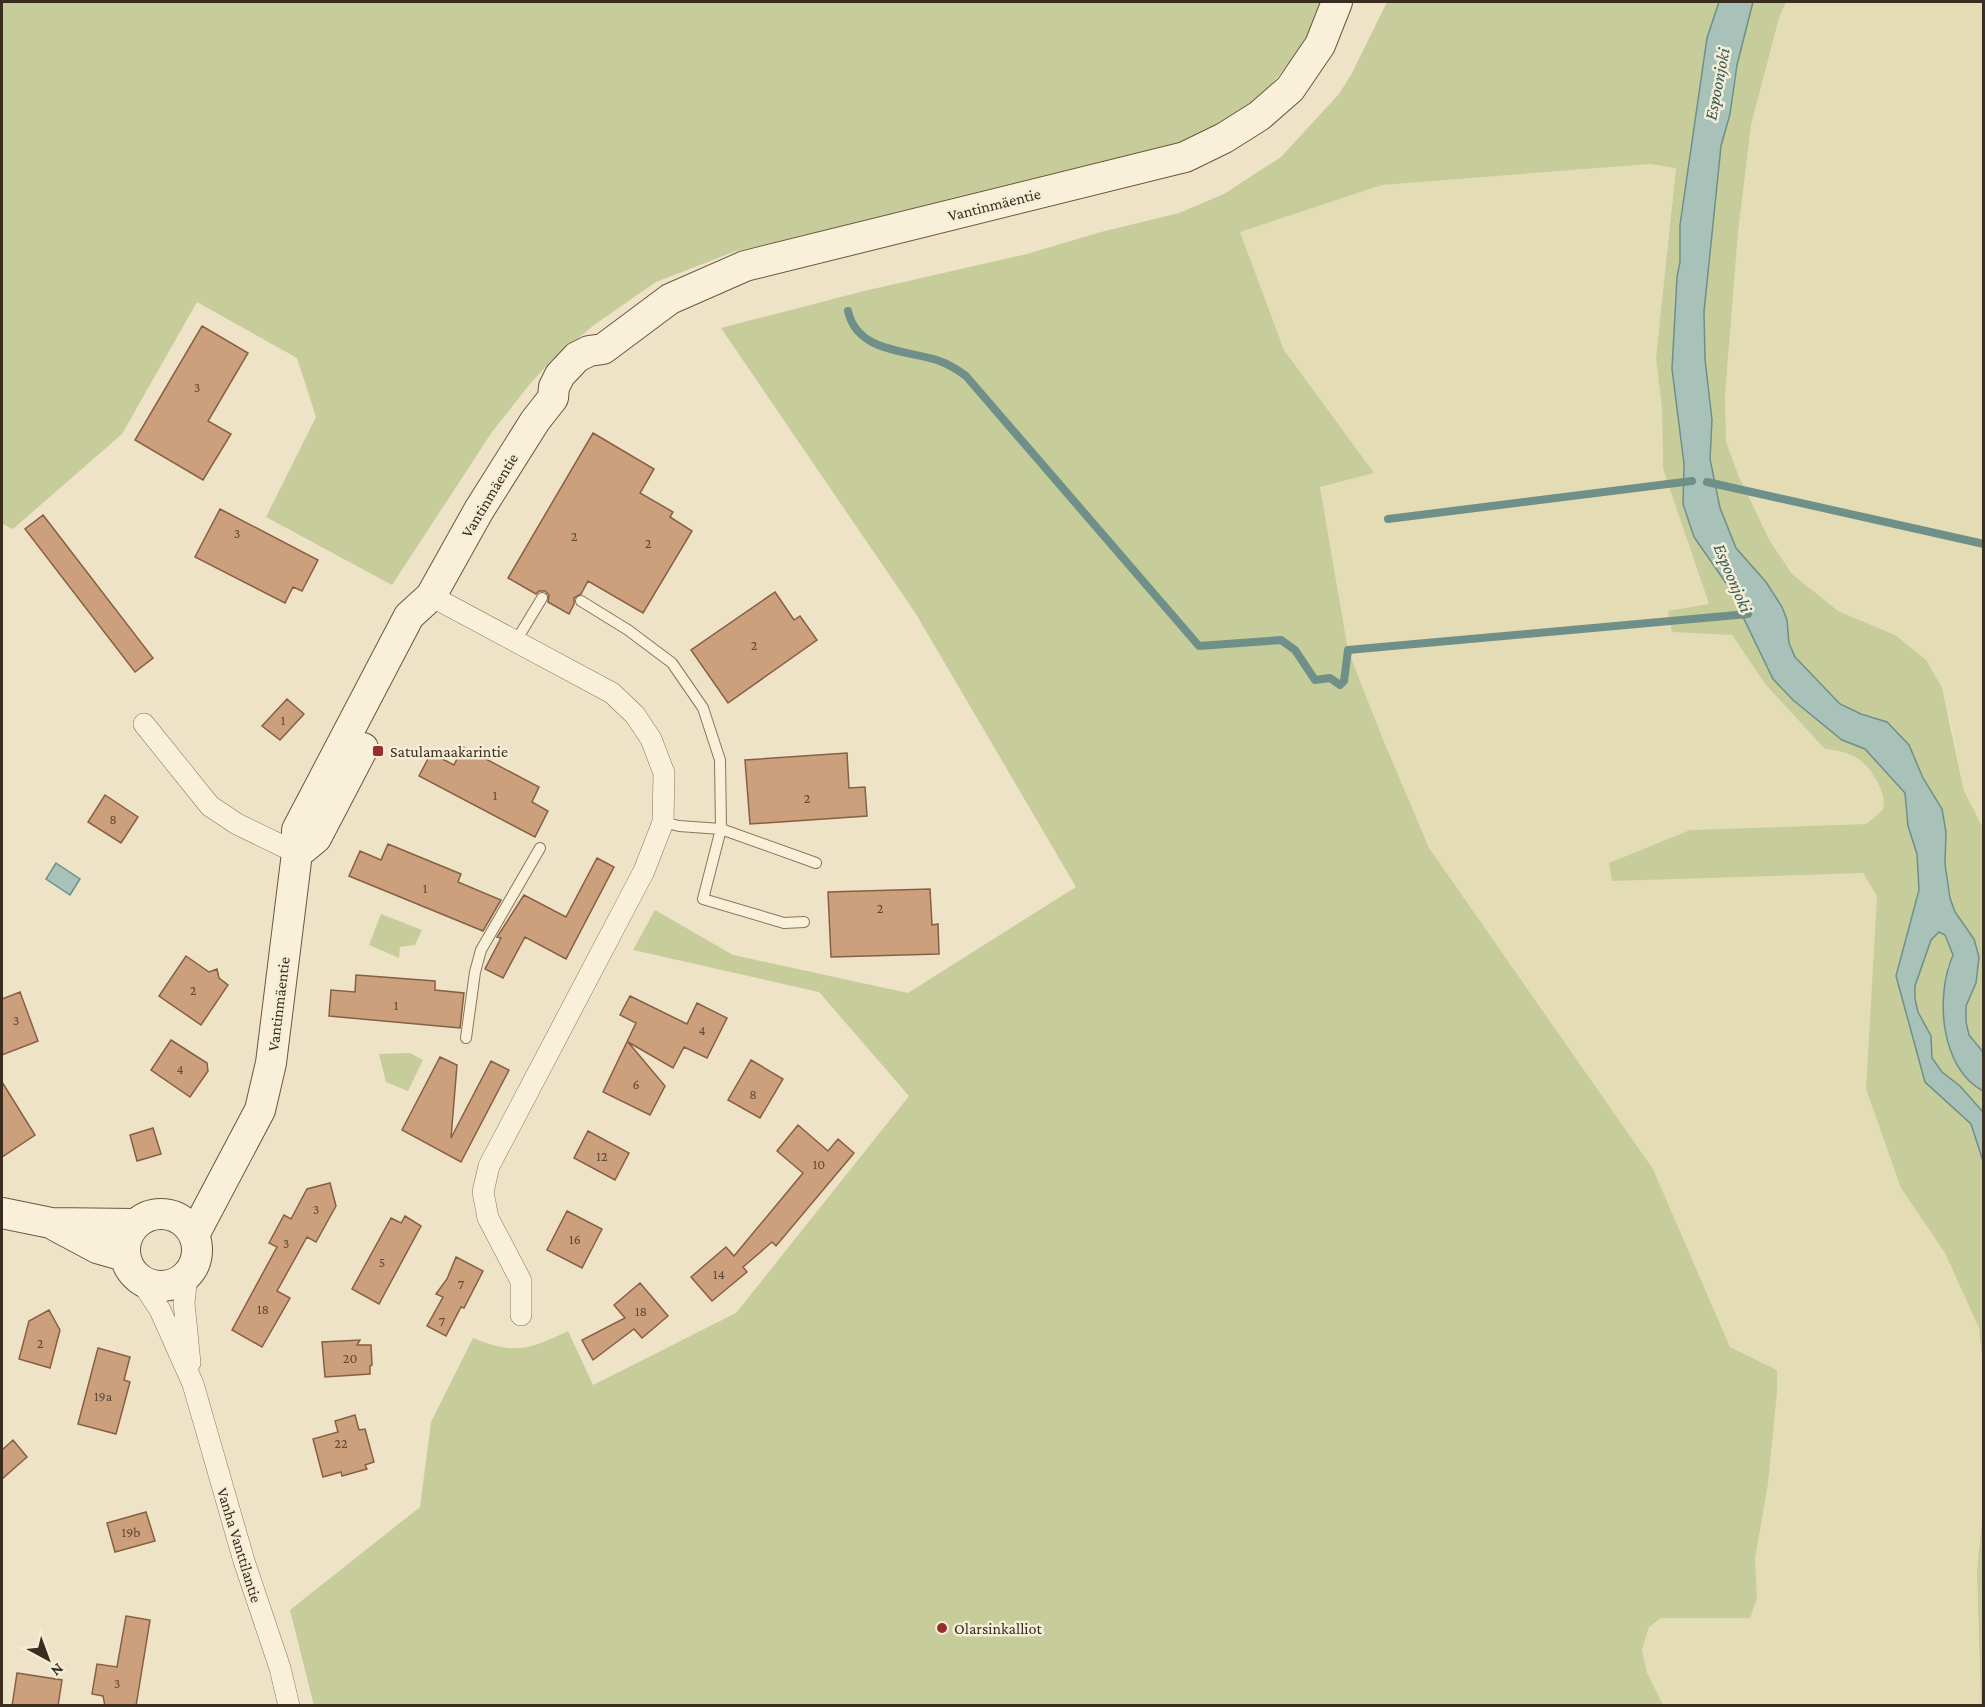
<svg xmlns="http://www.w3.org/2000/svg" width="1985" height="1707" viewBox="0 0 1985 1707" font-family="'Crimson Pro',serif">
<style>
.farmland{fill:#e4dcb4}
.green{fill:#c6cc9a}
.water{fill:#a8c2ba;stroke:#6e9088;stroke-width:1.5}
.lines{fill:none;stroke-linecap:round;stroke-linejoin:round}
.stream{stroke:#6e9088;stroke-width:8}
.building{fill:#cc9f7d;stroke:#885f42;stroke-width:1.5}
.lane-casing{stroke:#89755c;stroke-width:12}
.street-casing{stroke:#89755c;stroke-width:22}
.secondary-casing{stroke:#6b563f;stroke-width:32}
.lane{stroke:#f9f0da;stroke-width:10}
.street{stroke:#f9f0da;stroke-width:21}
.secondary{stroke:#f9f0da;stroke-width:30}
.poi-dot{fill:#982d2d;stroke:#f5edd6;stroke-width:2}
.labels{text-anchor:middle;stroke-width:5;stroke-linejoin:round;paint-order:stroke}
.number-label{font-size:14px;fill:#5e4a37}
.street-label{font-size:16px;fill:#3a2d20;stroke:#f5edd6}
.poi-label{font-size:16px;fill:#3a2d20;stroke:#f5edd6;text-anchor:start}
.water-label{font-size:18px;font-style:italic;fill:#2f5957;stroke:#f5edd6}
</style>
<rect width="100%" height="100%" fill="#eee3c7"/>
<!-- farmland -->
<path class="farmland" d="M 1786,2 L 1983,2 L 1983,828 L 1964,791 L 1949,714 L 1895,635 L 1838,611 L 1792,574 L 1770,541 L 1739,477 L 1726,442 L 1725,396 L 1738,233 L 1751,125 L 1779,18 Z
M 1650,164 L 1676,167 L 1656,358 L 1662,409 L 1663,469 L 1709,605 L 1732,635 L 1766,685 L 1825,749 L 1845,751 L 1861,759 L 1873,773 L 1885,798 L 1883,810 L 1866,824 L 1690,830 L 1609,863 L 1612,881 L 1862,872 L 1877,896 L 1866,1089 L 1901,1187 L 1945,1253 L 1979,1328 L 1984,1367 L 1983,1509 L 1977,1571 L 1981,1705 L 1663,1706 L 1659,1701 L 1647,1673 L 1642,1650 L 1649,1627 L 1661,1618 L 1750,1618 L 1757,1599 L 1755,1559 L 1768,1484 L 1777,1370 L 1730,1347 L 1653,1169 L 1429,849 L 1382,737 L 1348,650 L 1320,487 L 1374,473 L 1284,350 L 1240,232 L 1382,185 Z"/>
<!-- green -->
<path class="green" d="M 2,2 L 1323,2 L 1301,48 L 1263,95 L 1228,123 L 1180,148 L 736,251 L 656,282 L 594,325 L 552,360 L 529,385 L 492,432 L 392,585 L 266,517 L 316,417 L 297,358 L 197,302 L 122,434 L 13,529 L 2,524 Z
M 1387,2 L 1719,2 L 1707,38 L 1680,225 L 1680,262 L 1677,277 L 1672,369 L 1684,464 L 1683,504 L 1694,537 L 1728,586 L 1773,679 L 1793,700 L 1842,740 L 1865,749 L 1905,793 L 1908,826 L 1917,854 L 1919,890 L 1896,976 L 1925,1082 L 1971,1124 L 1983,1161 L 1983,1367 L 1979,1328 L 1945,1253 L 1901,1188 L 1866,1089 L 1877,896 L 1863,873 L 1612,881 L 1609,863 L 1690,830 L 1866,824 L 1883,810 C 1885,799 1883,794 1878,783 C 1865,758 1852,752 1825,749 L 1766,685 L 1732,635 L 1672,632 L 1668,611 L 1709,604 L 1663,469 L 1662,409 L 1656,358 L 1676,168 L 1650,164 L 1382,185 L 1240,232 L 1284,350 L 1374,473 L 1320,487 L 1348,650 L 1382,737 L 1429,848 L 1653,1169 L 1730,1347 L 1777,1370 L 1777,1392 L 1768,1484 L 1755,1559 L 1757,1599 L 1750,1618 L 1661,1618 L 1649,1627 L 1642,1650 L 1647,1673 L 1663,1705 L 314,1706 L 290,1610 L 420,1507 L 431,1422 L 473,1338 C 514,1355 529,1350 568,1331 L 593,1385 L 736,1313 L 909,1096 L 819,992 L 633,950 L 655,910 L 733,955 L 908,993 L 1076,887 L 916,614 L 721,328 L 864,291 L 1027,254 L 1101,232 L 1179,213 L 1224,194 L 1281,157 L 1339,94 L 1351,75 Z
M 1753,2 L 1786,2 L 1779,18 L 1751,125 L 1738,233 L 1725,396 L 1726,442 L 1739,477 L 1770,541 L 1792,574 L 1838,611 L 1895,635 L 1926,660 L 1942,688 L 1964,791 L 1983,828 L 1983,1052 L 1969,1035 L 1966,1022 L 1966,1006 L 1976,983 L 1974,939 L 1955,912 L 1950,898 L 1945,864 L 1946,832 L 1941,809 L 1923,778 L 1875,717 L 1861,714 L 1840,704 L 1795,657 L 1789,643 L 1787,620 L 1736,548 L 1720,508 L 1710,459 L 1712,420 L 1705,359 L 1704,312 L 1716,185 L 1721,146 L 1730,114 L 1737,65 Z
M 381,914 L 422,930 L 415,945 L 400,947 L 399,958 L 369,945 Z
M 1939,932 L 1945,935 L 1953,955 L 1947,967 L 1974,1086 L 1983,1091 L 1983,1112 L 1960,1086 L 1942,1072 L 1932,1058 L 1931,1036 L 1918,1012 L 1915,998 L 1915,986 L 1931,940 Z
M 410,1053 L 423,1060 L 408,1091 L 386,1082 L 379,1054 Z
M 1983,1471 L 1984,1705 L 1981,1706 L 1977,1571 L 1983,1509 Z"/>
<!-- water -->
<path class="water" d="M 1719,2 L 1753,2 L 1737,65 L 1730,114 L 1721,146 L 1704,312 L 1705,359 L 1712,420 L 1710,459 L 1720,508 L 1736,548 L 1766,582 L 1782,607 L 1787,620 L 1789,643 L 1795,657 L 1840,704 L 1861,714 L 1887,722 L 1909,745 L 1923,778 L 1942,809 L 1946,832 L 1945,864 L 1950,898 L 1955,912 L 1974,939 L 1979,957 L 1976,983 L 1966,1006 L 1966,1022 L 1969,1035 L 1983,1052 L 1983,1091 C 1940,1068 1935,996 1953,955 L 1945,935 L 1939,932 L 1931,940 L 1915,986 L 1915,999 L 1918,1012 L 1931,1036 L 1932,1058 L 1942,1072 L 1960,1086 L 1983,1112 L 1983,1161 L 1971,1124 L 1925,1082 L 1896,976 L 1919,890 L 1917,854 L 1908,826 L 1905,793 L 1865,749 L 1842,740 L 1793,700 L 1773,679 L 1728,586 L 1694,537 L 1683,504 L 1684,464 L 1672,369 L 1677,277 L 1680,262 L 1680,225 L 1707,38 Z
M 56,863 L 80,879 L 70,895 L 46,879 Z"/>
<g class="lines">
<!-- stream -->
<path class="stream" d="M 848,311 C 857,352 905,350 937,360 C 948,364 957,369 966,376 L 1199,646 L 1281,640 L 1295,650 L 1315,680 L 1330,678 L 1340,685 L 1344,681 L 1348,650 L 1748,614
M 1707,482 L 1984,544
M 1388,519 L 1692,481"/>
</g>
<!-- building -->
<path class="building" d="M 202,326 L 248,353 L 208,421 L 231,434 L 203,480 L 135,440 Z
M 593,433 L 654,469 L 640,493 L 673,512 L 670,517 L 692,531 L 643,613 L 588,581 L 581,594 L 574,598 L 574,604 L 569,614 L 548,602 L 549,595 L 545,591 L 539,591 L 536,594 L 508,578 Z
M 220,509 L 318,560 L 302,591 L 293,587 L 285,603 L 195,557 Z
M 43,515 L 153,658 L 135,672 L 25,529 Z
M 775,592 L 794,620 L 800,616 L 817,640 L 728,703 L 691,650 Z
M 287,699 L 304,714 L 280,740 L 262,726 Z
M 463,747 L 539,787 L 532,802 L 548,811 L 535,837 L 419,776 L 431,753 L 454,765 Z
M 847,753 L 849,788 L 865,787 L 867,816 L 750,824 L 745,760 Z
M 105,795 L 138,817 L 121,843 L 88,822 Z
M 388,844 L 461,874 L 458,882 L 501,900 L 483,931 L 349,876 L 360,851 L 381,860 Z
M 597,858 L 614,867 L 566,959 L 525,937 L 503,978 L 485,969 L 501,938 L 497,937 L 524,895 L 566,917 Z
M 930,889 L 932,925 L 938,924 L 939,954 L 831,957 L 828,892 Z
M 186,956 L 209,972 L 217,969 L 219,978 L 228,985 L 201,1025 L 159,996 Z
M 356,975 L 435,981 L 435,990 L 464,993 L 460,1028 L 329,1016 L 331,990 L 355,992 Z
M 20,992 L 38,1041 L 2,1055 L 2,999 Z
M 630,996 L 687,1024 L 697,1003 L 727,1018 L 707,1058 L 684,1047 L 673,1068 L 628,1042 L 665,1086 L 650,1115 L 603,1092 L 636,1023 L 620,1015 Z
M 171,1040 L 207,1063 L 208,1071 L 190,1097 L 151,1070 Z
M 440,1057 L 457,1065 L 451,1138 L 491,1061 L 509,1070 L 461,1162 L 402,1130 Z
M 751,1060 L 783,1079 L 760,1118 L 728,1100 Z
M 2,1082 L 35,1135 L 2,1157 Z
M 798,1125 L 828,1151 L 838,1139 L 854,1153 L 776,1246 L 772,1242 L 743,1267 L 747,1272 L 712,1301 L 691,1277 L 726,1247 L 734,1256 L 803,1173 L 777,1151 Z
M 153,1128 L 161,1154 L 137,1161 L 130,1135 Z
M 588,1131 L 629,1153 L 615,1180 L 574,1158 Z
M 330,1183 L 336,1206 L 316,1242 L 307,1237 L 277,1291 L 290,1298 L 262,1347 L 232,1330 L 277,1247 L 269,1243 L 284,1215 L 291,1219 L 307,1189 Z
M 567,1211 L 602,1229 L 582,1268 L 547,1250 Z
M 405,1216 L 421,1226 L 379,1304 L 352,1289 L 391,1218 L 401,1223 Z
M 456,1257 L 483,1271 L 464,1308 L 461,1307 L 446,1336 L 427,1326 L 443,1297 L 436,1294 L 447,1279 Z
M 640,1283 L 668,1316 L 642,1338 L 634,1329 L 593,1360 L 582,1340 L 625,1318 L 614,1305 Z
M 49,1310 L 60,1330 L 50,1368 L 19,1359 L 29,1321 Z
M 360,1340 L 357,1345 L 371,1345 L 372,1365 L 370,1366 L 370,1374 L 325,1377 L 322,1342 Z
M 98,1348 L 130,1357 L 124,1380 L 130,1382 L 116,1434 L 78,1424 Z
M 355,1415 L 359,1430 L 365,1429 L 374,1462 L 365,1465 L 367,1469 L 342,1476 L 341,1472 L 323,1477 L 313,1439 L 338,1432 L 335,1421 Z
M 13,1440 L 27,1457 L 2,1479 L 2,1450 Z
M 146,1512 L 155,1541 L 115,1552 L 107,1523 Z
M 126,1616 L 150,1620 L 136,1706 L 105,1706 L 103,1696 L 92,1694 L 97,1664 L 117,1667 Z
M 17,1673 L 62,1680 L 58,1706 L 12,1706 Z"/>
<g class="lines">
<!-- lane casing -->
<g class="lane-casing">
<path id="lane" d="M 581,601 L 628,630 L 672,663 L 703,708 L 720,760 L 721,829 L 703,899 L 784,923 L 804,922
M 516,641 L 542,598
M 663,822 L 679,826 L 721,829 L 816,863
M 466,1038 L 475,972 L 481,950 L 540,848"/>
</g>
<!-- street casing -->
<g class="street-casing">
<path id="street" d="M 431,596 L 612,693 L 635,715 L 651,739 L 664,773 L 663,822 L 644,871 L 489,1166 L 483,1192 L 488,1218 L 521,1281 L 521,1315
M 144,724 L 210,806 L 237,824 L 297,853
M 187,1275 L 184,1303 L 190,1363
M 141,1281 L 160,1310 L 193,1384 L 244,1561 L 280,1668 L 289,1706"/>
</g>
<!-- secondary casing -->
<g class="secondary-casing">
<path id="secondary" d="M 304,848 L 316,838 L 363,748
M 2,1213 L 51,1223 L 134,1224
M125 1250a36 36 0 1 1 72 0a36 36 0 1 1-72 0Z
M 54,1225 L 97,1248 L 125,1256
M 194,1235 L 260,1110 L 271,1063 L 297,853 L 297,830 L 409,616 L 431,596 L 479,510 L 535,421 L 553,398 L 554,387 L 560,375 L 577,357 L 589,351 L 603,349 L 670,299 L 745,266 L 1185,157 L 1224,138 L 1259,116 L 1290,89 L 1320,45 L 1337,2"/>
</g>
<!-- lane -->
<use href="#lane" class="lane"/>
<!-- street -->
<use href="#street" class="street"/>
<!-- secondary -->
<use href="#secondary" class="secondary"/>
</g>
<!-- markers -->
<g class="poi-dot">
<rect x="372" y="745" width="12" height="12" rx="3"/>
<circle cx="942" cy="1628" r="6"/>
</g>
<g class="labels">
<!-- number labels -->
<g class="number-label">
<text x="197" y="392">3</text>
<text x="237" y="538">3</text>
<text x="574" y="541">2</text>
<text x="648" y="548">2</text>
<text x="754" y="650">2</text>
<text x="283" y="725">1</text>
<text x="495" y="800">1</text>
<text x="807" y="803">2</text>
<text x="113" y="824">8</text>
<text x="425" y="893">1</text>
<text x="880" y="913">2</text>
<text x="193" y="995">2</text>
<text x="396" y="1010">1</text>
<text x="16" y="1025">3</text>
<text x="702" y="1035">4</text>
<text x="180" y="1074">4</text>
<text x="636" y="1089">6</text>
<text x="753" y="1099">8</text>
<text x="602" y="1161">12</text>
<text x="819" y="1169">10</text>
<text x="316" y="1214">3</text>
<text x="575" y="1244">16</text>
<text x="286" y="1248">3</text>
<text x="382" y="1267">5</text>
<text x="719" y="1279">14</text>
<text x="461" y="1289">7</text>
<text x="263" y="1314">18</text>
<text x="641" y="1316">18</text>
<text x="442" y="1326">7</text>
<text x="40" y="1348">2</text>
<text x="350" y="1363">20</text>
<text x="103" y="1401">19a</text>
<text x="341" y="1448">22</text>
<text x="131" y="1537">19b</text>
<text x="117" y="1688">3</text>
</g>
<!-- street labels -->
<g class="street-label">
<text transform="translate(994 204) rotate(-14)" y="6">Vantinmäentie</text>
<text transform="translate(489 495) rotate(-59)" y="6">Vantinmäentie</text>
<text transform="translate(278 1004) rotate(-83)" y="6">Vantinmäentie</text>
<text transform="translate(240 1545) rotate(73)" y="6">Vanha Vanttilantie</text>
</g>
<!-- poi labels -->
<g class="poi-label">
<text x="390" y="757">Satulamaakarintie</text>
<text x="954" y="1634">Olarsinkalliot</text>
</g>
<!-- water labels -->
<g class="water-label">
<text transform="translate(1717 84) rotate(-79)" y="6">Espoonjoki</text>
<text transform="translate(1733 578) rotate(67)" y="6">Espoonjoki</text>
</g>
</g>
<!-- border -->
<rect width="1985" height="1707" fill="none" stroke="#3a2d20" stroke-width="6"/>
<!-- north arrow -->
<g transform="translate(48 1659) rotate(139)" stroke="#f5edd6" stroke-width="4.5" paint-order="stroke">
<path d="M0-4.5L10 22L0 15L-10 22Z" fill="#3a2d20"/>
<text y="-9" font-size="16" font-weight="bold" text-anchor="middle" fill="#3a2d20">N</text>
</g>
</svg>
